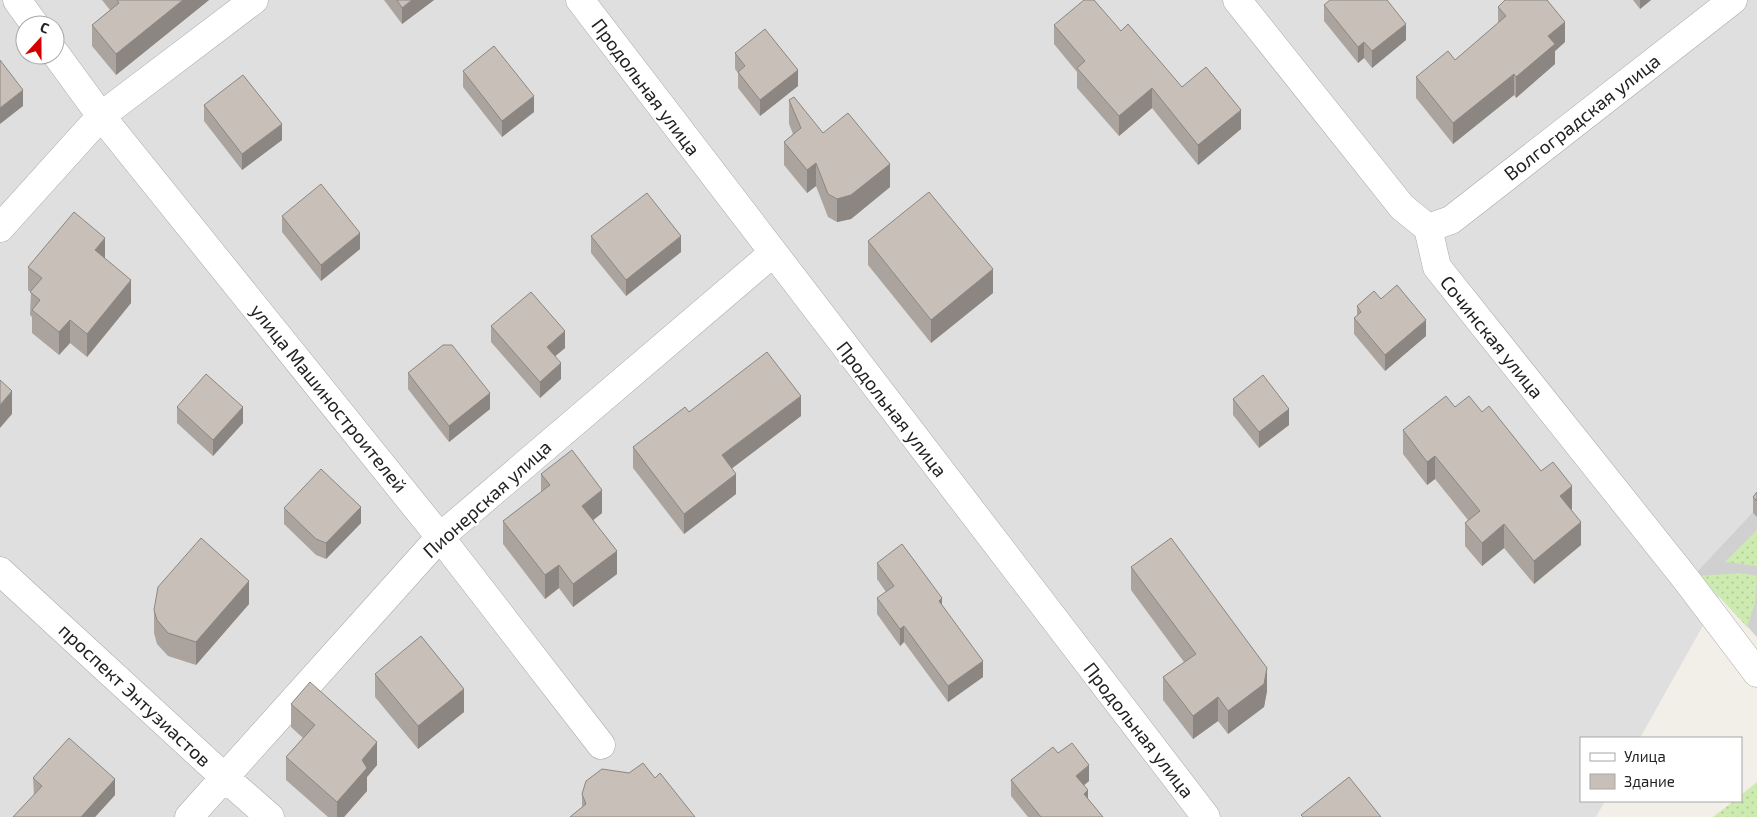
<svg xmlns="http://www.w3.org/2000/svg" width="1757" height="817" viewBox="0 0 1757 817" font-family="'Exo 2',sans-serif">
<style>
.residential{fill:#e0dfdf;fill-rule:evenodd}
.religious{fill:#d0d0d0}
.grass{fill:url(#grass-dots)}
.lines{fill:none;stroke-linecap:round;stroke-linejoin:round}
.street-casing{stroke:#a9a9a9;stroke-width:29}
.street{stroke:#fff;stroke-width:28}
.wall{fill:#aba49e}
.shaded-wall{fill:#8b8681}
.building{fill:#c7bfb8;stroke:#8b8681}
.labels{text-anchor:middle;stroke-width:4.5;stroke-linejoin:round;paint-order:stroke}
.street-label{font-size:19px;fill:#222;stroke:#fff}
</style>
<defs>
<pattern id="grass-dots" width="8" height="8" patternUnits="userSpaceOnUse" patternTransform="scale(1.25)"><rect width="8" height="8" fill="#cdebb0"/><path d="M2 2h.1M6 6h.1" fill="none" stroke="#b0c997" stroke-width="1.8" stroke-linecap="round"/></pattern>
</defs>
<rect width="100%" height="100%" fill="#f2efe9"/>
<!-- residential -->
<path class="residential" d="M 0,0 L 1757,0 L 1757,529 L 1640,738 L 1581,738 L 1581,801 L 1605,801 L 1596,817 L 0,817 ZM 25,25 L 55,25 L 55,55 L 25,55 Z"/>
<!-- religious -->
<path class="religious" d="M 1757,508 L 1757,637 L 1697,572 Z"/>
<!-- grass -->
<path class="grass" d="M 1757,530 L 1757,566 L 1725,562 Z
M 1741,573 L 1757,576 L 1755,603 L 1747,627 L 1700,576 Z
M 1757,782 L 1757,817 L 1713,817 L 1734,801 L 1741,801 L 1741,795 Z"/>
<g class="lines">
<!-- street casing -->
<g class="street-casing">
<path id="street" d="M 17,0 L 35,25
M 580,0 L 1206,817
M 1237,0 L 1402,207 L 1428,228 L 1437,267 L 1685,578 L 1757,673
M 55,53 L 101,116 L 440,537 L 601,745
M 0,228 L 101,116 L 254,0
M 1428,228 L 1451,220 L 1733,0
M 0,571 L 224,777 L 270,817
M 189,817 L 440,537 L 773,253"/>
</g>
<!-- street -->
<use href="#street" class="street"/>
</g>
<!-- wall -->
<path class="wall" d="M 102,0 L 209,0 L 116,75 L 92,46 L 92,25 L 110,10 Z
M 384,0 L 434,0 L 402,24 Z
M 1633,0 L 1651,0 L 1640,9 Z
M 1324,5 L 1406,40 L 1372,68 L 1364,58 L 1358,63 L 1324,21 Z
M 1498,7 L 1565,42 L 1555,51 L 1555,64 L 1516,98 L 1514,95 L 1453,144 L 1416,98 L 1416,77 L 1455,60 L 1498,23 Z
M 1054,25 L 1182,87 L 1241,129 L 1198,165 L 1152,108 L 1119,136 L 1077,88 L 1077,72 L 1054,44 Z
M 735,53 L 798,86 L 760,116 L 738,88 L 738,73 L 735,69 Z
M 463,71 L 534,112 L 502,137 L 463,87 Z
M 789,100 L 823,133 L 890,187 L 851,219 L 837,222 L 828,217 L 816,186 L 807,193 L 784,165 L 784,142 L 793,134 L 789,124 Z
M 204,105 L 282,140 L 242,170 L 204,121 Z
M 282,216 L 360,249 L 321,281 L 282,232 Z
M 591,236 L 681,252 L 626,296 L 591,253 Z
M 868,241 L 993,293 L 931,343 L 868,265 Z
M 105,258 L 131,303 L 87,357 L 70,343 L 59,355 L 32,333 L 32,317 L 30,315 L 31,292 L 28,290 L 28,267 Z
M 1381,299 L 1426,336 L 1385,371 L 1354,334 L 1354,318 L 1357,316 L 1357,306 Z
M 491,326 L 565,348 L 555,356 L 561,379 L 540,398 L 491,342 Z
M 408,373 L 490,409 L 449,442 L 408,389 Z
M 1233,399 L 1289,425 L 1259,448 L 1233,415 Z
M 177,407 L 243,423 L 213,456 L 177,423 Z
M 1455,407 L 1482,412 L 1572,509 L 1571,510 L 1581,545 L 1534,584 L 1504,548 L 1482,566 L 1465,546 L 1465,523 L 1468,520 L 1435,479 L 1427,485 L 1403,454 L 1403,430 Z
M 801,416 L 732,468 L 736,494 L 684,534 L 633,468 L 633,447 Z
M 541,474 L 602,513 L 593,520 L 617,574 L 573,607 L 559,588 L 545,599 L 503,544 L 503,521 L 541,492 Z
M 1757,492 L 1757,517 L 1753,513 L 1753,497 Z
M 284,508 L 361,523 L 326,559 L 316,555 L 284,524 Z
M 877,563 L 942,605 L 983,677 L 948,702 L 904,642 L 900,646 L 877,614 L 877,598 L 886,592 L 877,579 Z
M 1131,567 L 1267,691 L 1264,707 L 1228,734 L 1218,721 L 1193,739 L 1163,700 L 1163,677 L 1184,662 L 1131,590 Z
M 249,604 L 196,665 L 168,656 L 157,644 L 154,633 L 154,610 Z
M 375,674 L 464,712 L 418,749 L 375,697 Z
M 291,704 L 377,765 L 367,777 L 367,791 L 344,817 L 328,817 L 286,780 L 286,757 L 303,738 L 291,727 Z
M 1058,753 L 1089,781 L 1084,785 L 1088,799 L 1103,817 L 1028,817 L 1011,796 L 1011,780 Z
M 33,778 L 115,795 L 95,817 L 13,817 L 34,795 Z
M 582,794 L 695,817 L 582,807 Z"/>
<!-- shaded-wall -->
<path class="shaded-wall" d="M 183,0 L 209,0 L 116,75 L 116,54 Z
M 412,0 L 434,0 L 402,24 L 402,8 Z
M 1640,0 L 1651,0 L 1640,9 Z
M 1565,22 L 1565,42 L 1555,51 L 1555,64 L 1516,98 L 1516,77 L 1548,36 Z
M 1406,24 L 1406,40 L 1372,68 L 1372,51 Z
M 1364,42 L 1364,58 L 1358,63 L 1358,47 Z
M 798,70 L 798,86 L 760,116 L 760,100 Z
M 1514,74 L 1514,95 L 1453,144 L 1453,123 Z
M 1152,88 L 1152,108 L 1119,136 L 1119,116 Z
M 23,90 L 23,106 L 0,124 L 0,108 Z
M 534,96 L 534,112 L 502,137 L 502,121 Z
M 1241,110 L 1241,129 L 1198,165 L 1198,145 Z
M 282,124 L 282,140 L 242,170 L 242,154 Z
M 816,163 L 816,186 L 807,193 L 807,170 Z
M 890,164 L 890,187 L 851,219 L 837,222 L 837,199 Z
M 360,233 L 360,249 L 321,281 L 321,265 Z
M 681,236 L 681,252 L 626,296 L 626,280 Z
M 105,238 L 105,261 L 95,250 Z
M 993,269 L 993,293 L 931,343 L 931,320 Z
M 131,280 L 131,303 L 87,357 L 87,334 Z
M 70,320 L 70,343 L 59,355 L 59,332 Z
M 1426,320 L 1426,336 L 1385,371 L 1385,355 Z
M 565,331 L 565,348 L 547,363 L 547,347 Z
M 561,363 L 561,379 L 540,398 L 540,382 Z
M 12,391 L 12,414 L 0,428 L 0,405 Z
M 490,393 L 490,409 L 449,442 L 449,426 Z
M 801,396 L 801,416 L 722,476 L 722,455 Z
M 243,407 L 243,423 L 213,456 L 213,440 Z
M 1289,409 L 1289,425 L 1259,448 L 1259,432 Z
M 1435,456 L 1435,479 L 1427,485 L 1427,462 Z
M 736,474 L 736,494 L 684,534 L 684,514 Z
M 1572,486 L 1572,509 L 1560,519 L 1560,496 Z
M 602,490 L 602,513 L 582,529 L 582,506 Z
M 361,507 L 361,523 L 326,559 L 326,543 Z
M 1581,522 L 1581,545 L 1534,584 L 1534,561 Z
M 1504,524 L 1504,548 L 1482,566 L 1482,543 Z
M 617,551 L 617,574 L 573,607 L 573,584 Z
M 559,565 L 559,588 L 545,599 L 545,575 Z
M 249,581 L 249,604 L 196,665 L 196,642 Z
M 942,598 L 942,615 L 939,601 Z
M 904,626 L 904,642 L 900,646 L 900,629 Z
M 983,661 L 983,677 L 948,702 L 948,686 Z
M 1267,668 L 1267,691 L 1264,707 L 1228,734 L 1228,711 Z
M 464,689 L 464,712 L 418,749 L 418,726 Z
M 1218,697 L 1218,721 L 1193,739 L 1193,716 Z
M 377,742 L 377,765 L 367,777 L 367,791 L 344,817 L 337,817 L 337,802 L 362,760 Z
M 1089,765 L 1089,781 L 1076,792 L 1076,776 Z
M 115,779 L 115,795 L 95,817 L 81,817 Z
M 1088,790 L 1088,806 L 1084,794 Z"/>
<!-- building -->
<path class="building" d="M 117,0 L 183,0 L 116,54 L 92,25 L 119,3 Z
M 397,0 L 412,0 L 402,8 Z
M 1084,0 L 1094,0 L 1121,31 L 1128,24 L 1182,87 L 1206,67 L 1241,110 L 1198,145 L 1152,88 L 1119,116 L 1077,68 L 1085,61 L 1054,25 Z
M 1330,0 L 1387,0 L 1406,24 L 1372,51 L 1364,42 L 1358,47 L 1324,5 Z
M 1505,0 L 1547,0 L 1565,22 L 1548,36 L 1555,44 L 1516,77 L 1514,74 L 1453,123 L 1416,77 L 1448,51 L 1455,60 L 1506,16 L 1498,7 Z
M 765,29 L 798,70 L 760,100 L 738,72 L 745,66 L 735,53 Z
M 494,46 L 534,96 L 502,121 L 463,71 Z
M 0,60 L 23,90 L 0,108 Z
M 243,75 L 282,124 L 242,154 L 204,105 Z
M 794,97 L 823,133 L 848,113 L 890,164 L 851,195 L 837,199 L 828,194 L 816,163 L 807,170 L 784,142 L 801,128 L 789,100 Z
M 321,184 L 360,233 L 321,265 L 282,216 Z
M 929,192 L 993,269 L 931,320 L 868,241 Z
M 647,193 L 681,236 L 626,280 L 591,236 Z
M 74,212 L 105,238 L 95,250 L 131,280 L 87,334 L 70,320 L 59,332 L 32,310 L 40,300 L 30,292 L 42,278 L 28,267 Z
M 1397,285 L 1426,320 L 1385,355 L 1354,318 L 1361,312 L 1357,306 L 1374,291 L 1381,299 Z
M 531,292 L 565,331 L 547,347 L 561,363 L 540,382 L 491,326 Z
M 443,345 L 452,345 L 490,393 L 449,426 L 408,373 Z
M 767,352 L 801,396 L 722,455 L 736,474 L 684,514 L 633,447 L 685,407 L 689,412 Z
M 206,374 L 243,407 L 213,440 L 177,407 Z
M 1263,375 L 1289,409 L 1259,432 L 1233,399 Z
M 0,380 L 12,391 L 0,405 Z
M 1446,396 L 1455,407 L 1469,396 L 1482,412 L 1489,406 L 1541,471 L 1553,462 L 1572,486 L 1560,496 L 1581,522 L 1534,561 L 1504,524 L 1482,543 L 1465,523 L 1480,511 L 1435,456 L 1427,462 L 1403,430 Z
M 572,450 L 602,490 L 582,506 L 617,551 L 573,584 L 559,565 L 545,575 L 503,521 L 550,485 L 541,474 Z
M 321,469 L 361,507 L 326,543 L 316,539 L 284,508 Z
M 1757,492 L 1757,501 L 1753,497 Z
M 201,538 L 249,581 L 196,642 L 168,633 L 157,620 L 154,610 L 158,587 Z
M 1171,538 L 1267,668 L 1264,684 L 1228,711 L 1218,697 L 1193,716 L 1163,677 L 1196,654 L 1131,567 Z
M 902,544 L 942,598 L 939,601 L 983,661 L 948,686 L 904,626 L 900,629 L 877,598 L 894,586 L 877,563 Z
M 421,636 L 464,689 L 418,726 L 375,674 Z
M 310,682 L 377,742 L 362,760 L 367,768 L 337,802 L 286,757 L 315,725 L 291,704 Z
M 69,738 L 115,779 L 81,817 L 13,817 L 42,786 L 33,778 Z
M 1072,743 L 1089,765 L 1076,776 L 1088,790 L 1084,794 L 1103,817 L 1041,817 L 1011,780 L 1053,747 L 1058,753 Z
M 643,763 L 655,778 L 660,773 L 695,817 L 570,817 L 586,804 L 582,794 L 586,781 L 602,769 L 629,773 Z
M 1349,777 L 1381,817 L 1303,817 L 1301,815 Z"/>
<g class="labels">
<!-- street labels -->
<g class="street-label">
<text transform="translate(646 87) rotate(53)" y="7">Продольная улица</text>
<text transform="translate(1582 117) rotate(-38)" y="7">Волгоградская улица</text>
<text transform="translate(1492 337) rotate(51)" y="7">Сочинская улица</text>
<text transform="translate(329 398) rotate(51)" y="7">улица Машиностроителей</text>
<text transform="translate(892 409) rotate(52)" y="7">Продольная улица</text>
<text transform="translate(487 499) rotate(-42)" y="7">Пионерская улица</text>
<text transform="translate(135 695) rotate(43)" y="7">проспект Энтузиастов</text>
<text transform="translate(1139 730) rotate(52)" y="7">Продольная улица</text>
</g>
</g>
<!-- legend -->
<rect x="1580" y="737" width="162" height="65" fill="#ffffff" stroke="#a7a7a7"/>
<rect x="1590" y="753" width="25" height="8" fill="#ffffff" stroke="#a7a7a7"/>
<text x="1624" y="762" font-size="15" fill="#222222">Улица</text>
<rect x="1590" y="774" width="25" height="15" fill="#c7bfb8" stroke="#a7a7a7"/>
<text x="1624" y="787" font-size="15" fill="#222222">Здание</text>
<!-- north arrow -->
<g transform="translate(40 40) rotate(21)"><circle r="24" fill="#ffffff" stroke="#a7a7a7"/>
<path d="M0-4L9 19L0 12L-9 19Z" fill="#d40000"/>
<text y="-8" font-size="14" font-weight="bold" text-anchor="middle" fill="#222222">С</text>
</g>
</svg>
